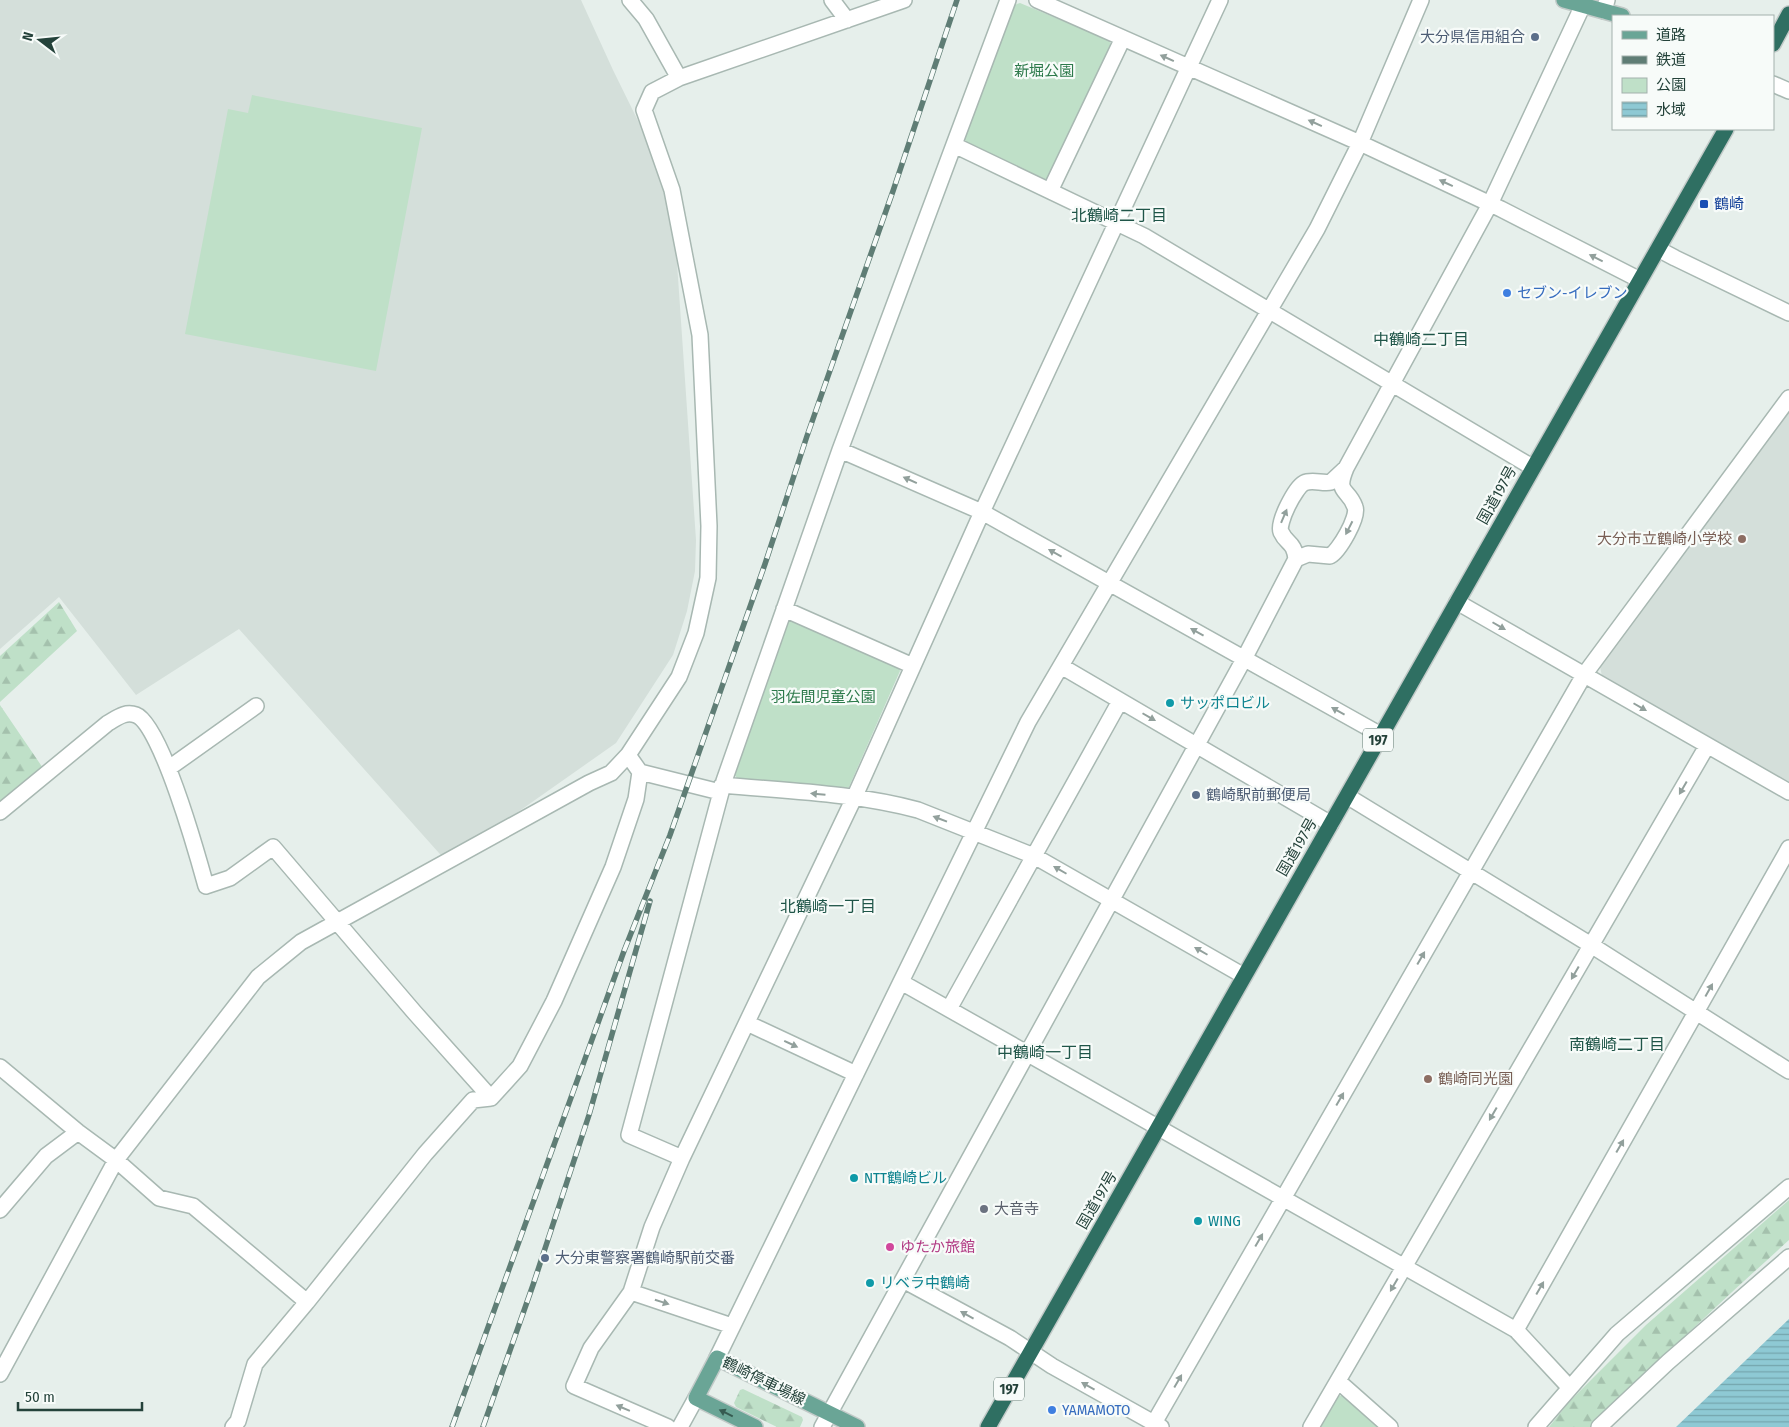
<svg xmlns="http://www.w3.org/2000/svg" width="1789" height="1427" viewBox="0 0 1789 1427" font-family="'Fira Sans Condensed','Noto Sans JP',sans-serif">
<style>
.built{fill:#d4dfda}
.forest{fill:url(#forest-firs)}
.green{fill:#bfe0c8}
.water{fill:url(#water-rules)}
.lines{fill:none;stroke-linecap:round;stroke-linejoin:round}
.minor-casing{stroke:#a8b8b2;stroke-width:18}
.major-casing{stroke:#c2cac8;stroke-width:18}
.highway-casing{stroke:#c2cac8;stroke-width:18}
.minor{stroke:#fff;stroke-width:15}
.major{stroke:#6aa596;stroke-width:15}
.highway{stroke:#2f6f62;stroke-width:15}
.rail-casing{stroke:#5f7d75;stroke-width:5.5}
.rail{stroke:#f7fbf9;stroke-width:4;stroke-dasharray:11;stroke-linecap:butt}
.oneway{fill:#92a09c}
.oneway2{fill:#365b51}
.service-dot{fill:#5c6f8a;stroke:#f7fbf9;stroke-width:2}
.transit-dot{fill:#1a4fb4;stroke:#f7fbf9;stroke-width:2}
.shop-dot{fill:#3f7fe0;stroke:#f7fbf9;stroke-width:2}
.education-dot{fill:#8d6e63;stroke:#f7fbf9;stroke-width:2}
.culture-dot{fill:#0f9aa8;stroke:#f7fbf9;stroke-width:2}
.worship-dot{fill:#6b7280;stroke:#f7fbf9;stroke-width:2}
.hotel-dot{fill:#d1479c;stroke:#f7fbf9;stroke-width:2}
.labels{text-anchor:middle;stroke-width:4.5;stroke-linejoin:round;paint-order:stroke}
.shield{fill:#f7fbf9;stroke:#637a73;stroke-width:1}
.shield-label{font-size:14px;font-weight:bold;fill:#24423a}
.service-label{font-size:15px;fill:#4e5e75;stroke:#f7fbf9;text-anchor:start}
.park-label{font-size:15px;fill:#2d7a4b;stroke:#f7fbf9}
.transit-label{font-size:15px;fill:#164399;stroke:#f7fbf9;text-anchor:start}
.shop-label{font-size:15px;fill:#366cbe;stroke:#f7fbf9;text-anchor:start}
.street-label{font-size:15px;fill:#24423a;stroke:#f7fbf9}
.education-label{font-size:15px;fill:#785e54;stroke:#f7fbf9;text-anchor:end}
.culture-label{font-size:15px;fill:#0d838f;stroke:#f7fbf9;text-anchor:start}
.worship-label{font-size:15px;fill:#5b616d;stroke:#f7fbf9;text-anchor:start}
.hotel-label{font-size:15px;fill:#b23c85;stroke:#f7fbf9;text-anchor:start}
.neighbourhood-label{font-size:16px;fill:#1f5548;stroke:#f7fbf9}
</style>
<defs>
<pattern id="forest-firs" width="22" height="20" patternUnits="userSpaceOnUse" patternTransform="scale(1.25)"><rect width="22" height="20" fill="#bfe0c8"/><path d="M5 1l3.5 6h-7zM16 11l3.5 6h-7z" fill="#a4c1ad"/></pattern>
<pattern id="water-rules" width="6" height="5" patternUnits="userSpaceOnUse" patternTransform="scale(1.25)"><rect width="6" height="5" fill="#8ec9d4"/><path d="M0 2.5h6" fill="none" stroke="#74a5ad"/></pattern>
</defs>
<rect width="100%" height="100%" fill="#e6efeb"/>
<!-- built -->
<path class="built" d="M 0,0 L 581,0 L 613,70 L 672,190 L 696,540 L 695,571 L 687,611 L 673,655 L 616,743 L 447,862 L 239,629 L 136,695 L 59,597 L 0,649 Z
M 1789,411 L 1789,786 L 1602,676 L 1600,667 Z"/>
<!-- forest -->
<path class="forest" d="M 59,602 L 77,631 L 0,702 L 0,656 Z
M 0,705 L 47,774 L 0,815 Z
M 1789,1200 L 1789,1240 C 1722,1301 1656,1361 1595,1427 L 1549,1427 L 1569,1402 L 1646,1325 Z
M 743,1389 L 802,1417 L 803,1420 L 800,1427 L 777,1427 L 736,1407 L 734,1403 L 740,1390 Z"/>
<!-- green -->
<path class="green" d="M 1020,3 L 1109,40 L 1112,48 L 1052,178 L 1044,180 L 967,144 L 963,137 L 1014,5 Z
M 252,95 L 422,128 L 376,371 L 185,334 L 228,109 L 248,113 Z
M 794,616 L 897,664 L 900,671 L 849,787 L 842,790 L 737,778 L 733,773 L 785,620 Z
M 1347,1395 L 1383,1427 L 1321,1427 L 1338,1396 Z"/>
<!-- water -->
<path class="water" d="M 1789,1319 L 1789,1427 L 1676,1427 Z"/>
<g class="lines">
<!-- minor casing -->
<g class="minor-casing">
<path id="minor" d="M 630,0 L 646,19 L 679,78
M 832,0 L 847,20
M 1037,0 L 1360,143 L 1501,209 L 1640,280
M 1604,11 L 1607,0
M 1773,84 L 1789,91
M 954,145 L 1144,236 L 1532,467
M 1050,191 L 1123,38
M 1658,249 L 1675,258 L 1789,313
M 840,450 L 982,512 L 1381,735
M 1296,559 L 1308,554 L 1330,556 C 1339,551 1359,517 1355,507 C 1348,487 1335,495 1346,468 L 1490,204 L 1583,5
M 1457,602 L 1789,792
M 784,609 L 913,666
M 1061,666 L 1331,824
M 169,768 L 256,706
M 640,772 L 720,792
M 722,785 C 787,791 855,793 918,810 L 1034,856 L 1244,976
M 1347,796 L 1591,945 L 1789,1071
M 0,812 L 108,723 C 117,718 125,711 136,715 C 161,724 198,857 206,886 L 230,878 L 273,847 L 415,1013 L 491,1098
M 901,982 L 1516,1330 L 1570,1388
M 949,1009 L 1120,701
M 747,1023 L 856,1074
M 0,1067 L 78,1132 L 116,1160 L 159,1198 L 193,1206 L 307,1302
M 682,1158 L 629,1135 L 724,781 L 840,450 L 1008,0
M 0,1210 L 46,1156 L 78,1132
M 903,1280 L 1010,1338 L 1052,1366 L 1161,1427
M 631,1292 L 652,1227 L 682,1158 L 854,798 L 982,512 L 1220,0
M 1516,1330 L 1789,848
M 717,1358 L 1028,722 L 1317,229 L 1360,143 L 1421,0
M 0,1374 L 116,1160 L 258,977 L 301,942 L 589,783 L 611,773 L 628,755 L 679,677 L 696,633 L 708,578 L 709,526 L 700,335 L 672,190 L 644,110 L 652,92 L 679,78 L 904,0
M 1338,1381 L 1390,1427
M 1154,1423 L 1584,675 L 1789,398
M 233,1427 L 238,1421 L 255,1364 L 307,1302 L 425,1154 L 473,1100 L 491,1098 L 520,1066 L 554,1001 L 613,867 L 636,799 L 640,772 L 628,755
M 668,1427 L 574,1386 L 591,1348 L 631,1292 L 732,1326
M 680,1427 L 696,1398
M 822,1427 L 1244,659 L 1296,559 C 1294,541 1287,545 1281,532 C 1277,523 1295,488 1304,483 C 1312,479 1323,484 1331,482 L 1346,468
M 1311,1427 L 1707,746
M 1536,1427 L 1617,1334 L 1789,1187
M 1599,1427 L 1668,1362 L 1789,1257"/>
</g>
<!-- major casing -->
<g class="major-casing">
<path id="major" d="M 1564,0 L 1622,16
M 755,1427 L 696,1398 L 717,1358 L 857,1427"/>
</g>
<!-- highway casing -->
<g class="highway-casing">
<path id="highway" d="M 1773,44 L 1789,14
M 988,1427 L 1726,129"/>
</g>
<!-- minor -->
<use href="#minor" class="minor"/>
<!-- major -->
<use href="#major" class="major"/>
<!-- highway -->
<use href="#highway" class="highway"/>
<!-- rail casing -->
<g class="rail-casing">
<path id="rail" d="M 452,1427 L 624,951 L 670,835 L 765,564 L 807,436 L 893,191 L 957,0
M 483,1427 L 533,1285 L 589,1115 L 650,901"/>
</g>
<!-- rail -->
<use href="#rail" class="rail"/>
</g>
<!-- one-way arrows -->
<defs><path id="oneway-solid" d="M-6-.8H1V-3.2L6.5 0L1 3.2V.8H-6Z" transform="scale(1.25)"/></defs>
<g class="oneway">
<use href="#oneway-solid" transform="translate(1167 58) rotate(-156)"/>
<use href="#oneway-solid" transform="translate(1315 123) rotate(-156)"/>
<use href="#oneway-solid" transform="translate(1446 183) rotate(-155)"/>
<use href="#oneway-solid" transform="translate(1596 258) rotate(-153)"/>
<use href="#oneway-solid" transform="translate(910 480) rotate(-156)"/>
<use href="#oneway-solid" transform="translate(1284 516) rotate(-67)"/>
<use href="#oneway-solid" transform="translate(1349 528) rotate(117)"/>
<use href="#oneway-solid" transform="translate(1055 553) rotate(-151)"/>
<use href="#oneway-solid" transform="translate(1499 626) rotate(30)"/>
<use href="#oneway-solid" transform="translate(1197 632) rotate(-151)"/>
<use href="#oneway-solid" transform="translate(1640 707) rotate(30)"/>
<use href="#oneway-solid" transform="translate(1338 711) rotate(-151)"/>
<use href="#oneway-solid" transform="translate(1149 717) rotate(30)"/>
<use href="#oneway-solid" transform="translate(1683 788) rotate(120)"/>
<use href="#oneway-solid" transform="translate(818 794) rotate(-175)"/>
<use href="#oneway-solid" transform="translate(940 819) rotate(-159)"/>
<use href="#oneway-solid" transform="translate(1060 870) rotate(-150)"/>
<use href="#oneway-solid" transform="translate(1201 951) rotate(-150)"/>
<use href="#oneway-solid" transform="translate(1421 958) rotate(-60)"/>
<use href="#oneway-solid" transform="translate(1575 973) rotate(120)"/>
<use href="#oneway-solid" transform="translate(1709 990) rotate(-61)"/>
<use href="#oneway-solid" transform="translate(791 1044) rotate(25)"/>
<use href="#oneway-solid" transform="translate(1340 1099) rotate(-60)"/>
<use href="#oneway-solid" transform="translate(1493 1114) rotate(120)"/>
<use href="#oneway-solid" transform="translate(1620 1146) rotate(-60)"/>
<use href="#oneway-solid" transform="translate(1259 1240) rotate(-60)"/>
<use href="#oneway-solid" transform="translate(1394 1285) rotate(120)"/>
<use href="#oneway-solid" transform="translate(1540 1288) rotate(-60)"/>
<use href="#oneway-solid" transform="translate(662 1302) rotate(18)"/>
<use href="#oneway-solid" transform="translate(967 1315) rotate(-151)"/>
<use href="#oneway-solid" transform="translate(1178 1381) rotate(-60)"/>
<use href="#oneway-solid" transform="translate(1088 1386) rotate(-151)"/>
<use href="#oneway-solid" transform="translate(623 1408) rotate(-157)"/>
</g>
<use class="oneway2" href="#oneway-solid" transform="translate(726 1413) rotate(-154)"/>
<!-- markers -->
<g class="service-dot">
<circle cx="1535" cy="37" r="5"/>
<circle cx="1196" cy="795" r="5"/>
<circle cx="545" cy="1258" r="5"/>
</g>
<rect class="transit-dot" x="1699" y="199" width="10" height="10" rx="2.5"/>
<g class="shop-dot">
<circle cx="1507" cy="293" r="5"/>
<circle cx="1052" cy="1410" r="5"/>
</g>
<g class="education-dot">
<circle cx="1742" cy="539" r="5"/>
<circle cx="1428" cy="1079" r="5"/>
</g>
<g class="culture-dot">
<circle cx="1170" cy="703" r="5"/>
<circle cx="854" cy="1178" r="5"/>
<circle cx="1198" cy="1221" r="5"/>
<circle cx="870" cy="1283" r="5"/>
</g>
<circle class="worship-dot" cx="984" cy="1209" r="5"/>
<circle class="hotel-dot" cx="890" cy="1247" r="5"/>
<g class="labels">
<!-- shield labels -->
<g class="shield">
<rect x="1363" y="728.5" width="30" height="23" rx="4"/>
<rect x="994" y="1377.5" width="30" height="23" rx="4"/>
</g>
<g class="shield-label">
<text x="1378" y="745">197</text>
<text x="1009" y="1394">197</text>
</g>
<!-- service labels -->
<g class="service-label">
<text x="1525" y="42" text-anchor="end">大分県信用組合</text>
<text x="1206" y="800">鶴崎駅前郵便局</text>
<text x="555" y="1263">大分東警察署鶴崎駅前交番</text>
</g>
<!-- park labels -->
<g class="park-label">
<text x="1044" y="76">新堀公園</text>
<text x="823" y="702">羽佐間児童公園</text>
</g>
<!-- transit labels -->
<g class="transit-label">
<text x="1714" y="209">鶴崎</text>
</g>
<!-- shop labels -->
<g class="shop-label">
<text x="1517" y="298">セブン-イレブン</text>
<text x="1062" y="1415">YAMAMOTO</text>
</g>
<!-- street labels -->
<g class="street-label">
<text transform="translate(1497 495) rotate(-61)" y="5">国道197号</text>
<text transform="translate(1297 847) rotate(-60)" y="5">国道197号</text>
<text transform="translate(1097 1200) rotate(-60)" y="5">国道197号</text>
<text transform="translate(764 1381) rotate(26)" y="5">鶴崎停車場線</text>
</g>
<!-- education labels -->
<g class="education-label">
<text x="1732" y="544">大分市立鶴崎小学校</text>
<text x="1438" y="1084" text-anchor="start">鶴崎同光園</text>
</g>
<!-- culture labels -->
<g class="culture-label">
<text x="1180" y="708">サッポロビル</text>
<text x="864" y="1183">NTT鶴崎ビル</text>
<text x="1208" y="1226">WING</text>
<text x="880" y="1288">リベラ中鶴崎</text>
</g>
<!-- worship labels -->
<g class="worship-label">
<text x="994" y="1214">大音寺</text>
</g>
<!-- hotel labels -->
<g class="hotel-label">
<text x="900" y="1252">ゆたか旅館</text>
</g>
<!-- neighbourhood labels -->
<g class="neighbourhood-label">
<text x="1119" y="221">北鶴崎二丁目</text>
<text x="1421" y="345">中鶴崎二丁目</text>
<text x="828" y="912">北鶴崎一丁目</text>
<text x="1617" y="1050">南鶴崎二丁目</text>
<text x="1045" y="1058">中鶴崎一丁目</text>
</g>
</g>
<!-- legend -->
<rect x="1612" y="15" width="162" height="115" fill="#f7fbf9" stroke="#a3b1ad"/>
<rect x="1622" y="31" width="25" height="8" fill="#6aa596" stroke="#a3b1ad"/>
<text x="1656" y="40" font-size="15" fill="#24423a">道路</text>
<rect x="1622" y="56" width="25" height="8" fill="#5f7d75" stroke="#a3b1ad"/>
<text x="1656" y="65" font-size="15" fill="#24423a">鉄道</text>
<rect x="1622" y="78" width="25" height="15" fill="#bfe0c8" stroke="#a3b1ad"/>
<text x="1656" y="90" font-size="15" fill="#24423a">公園</text>
<rect x="1622" y="102" width="25" height="15" fill="url(#water-rules)" stroke="#a3b1ad"/>
<text x="1656" y="115" font-size="15" fill="#24423a">水域</text>
<!-- north arrow -->
<g transform="translate(40 40) rotate(286)" stroke="#f7fbf9" stroke-width="4" paint-order="stroke">
<path d="M0-4L9 19L0 12L-9 19Z" fill="#24423a"/>
<text y="-8" font-size="14" font-weight="bold" text-anchor="middle" fill="#24423a">N</text>
</g>
<!-- scale -->
<path d="M18 1402v8h124v-8" fill="none" stroke="#24423a" stroke-width="2.5"/>
<text x="25" y="1402" font-size="15" fill="#24423a" stroke="#f7fbf9" stroke-width="4" paint-order="stroke">50 m</text>
</svg>
